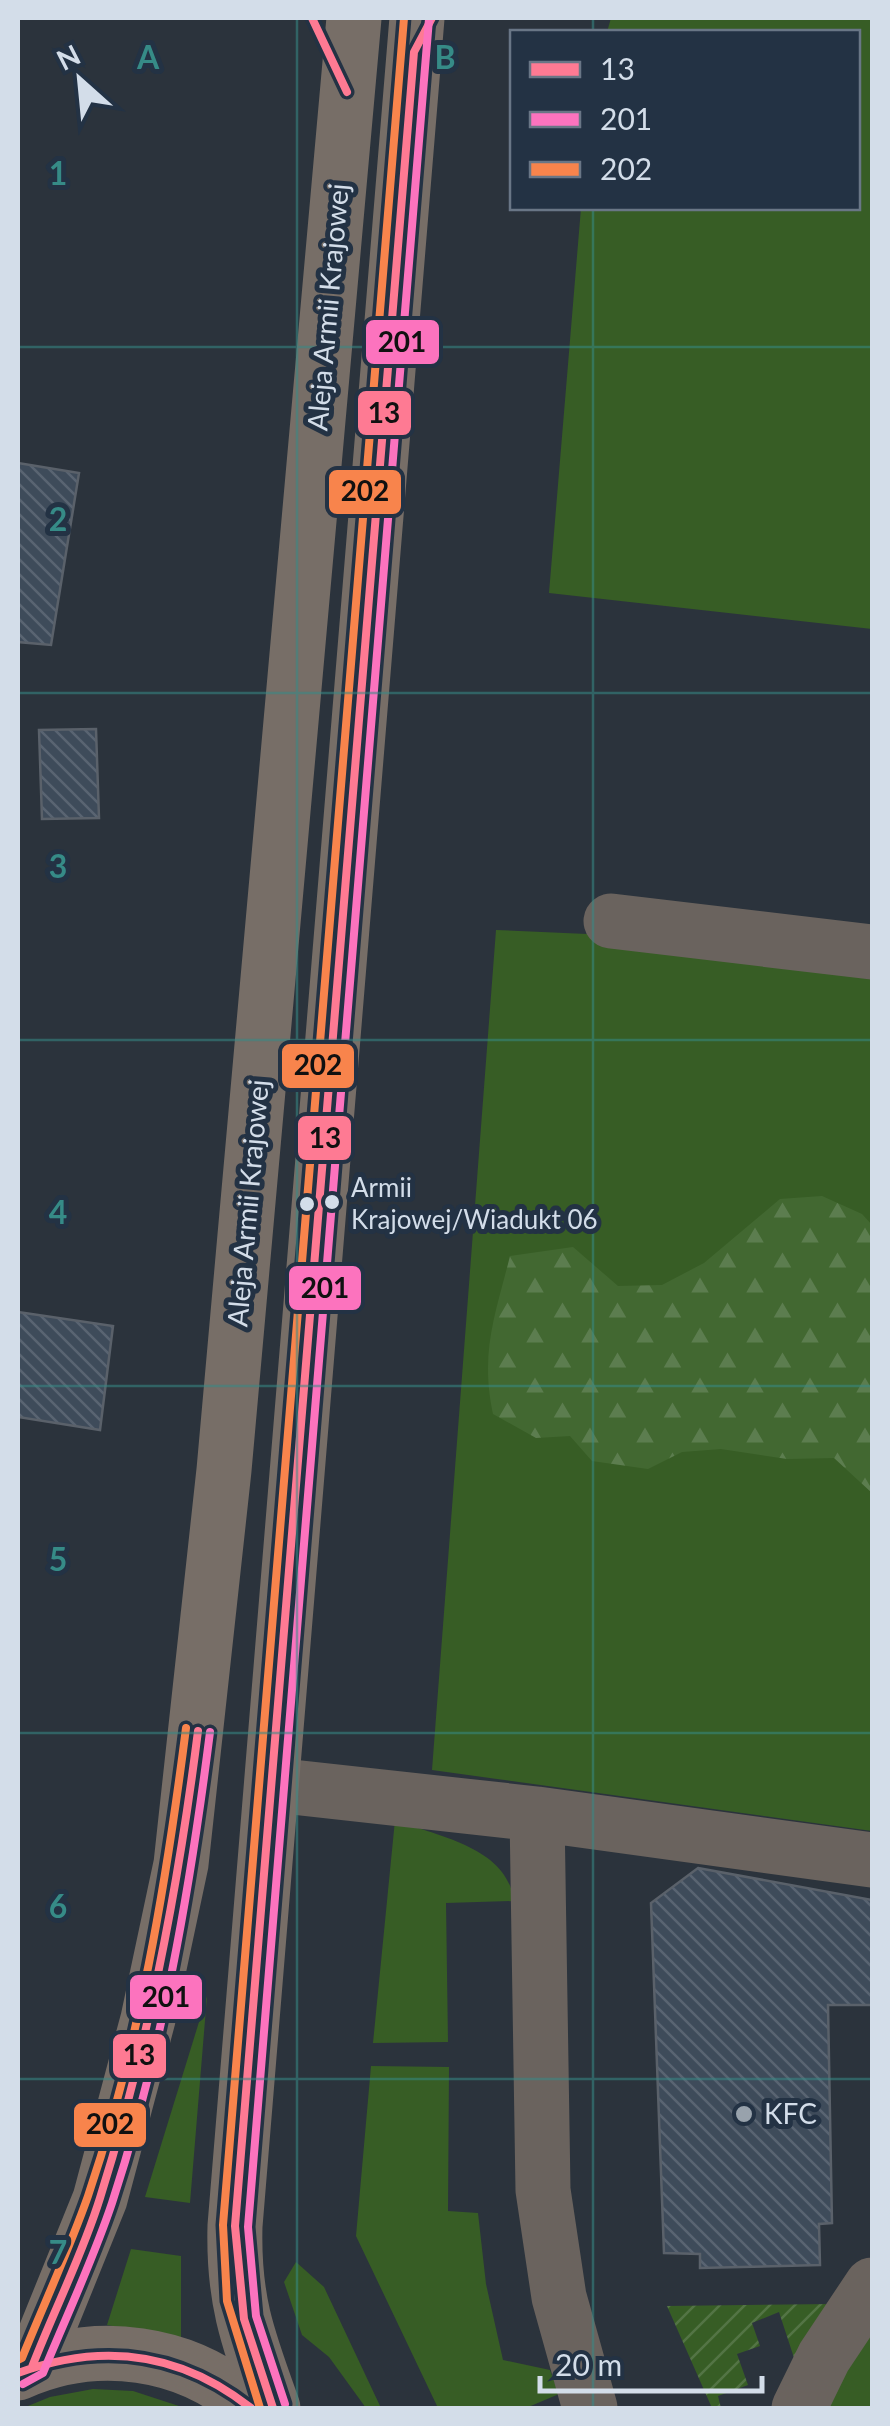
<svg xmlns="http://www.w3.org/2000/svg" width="890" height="2426" viewBox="0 0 890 2426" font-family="Lato,sans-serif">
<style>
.grass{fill:#375d25}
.forest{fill:url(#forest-firs)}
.garden{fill:url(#garden-furrows)}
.building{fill:url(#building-back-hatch);stroke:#5a616a;stroke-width:2.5}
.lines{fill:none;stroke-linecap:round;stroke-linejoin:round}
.street{stroke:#6a635e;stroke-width:55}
.secondary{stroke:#776e67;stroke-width:55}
.bus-1-casing{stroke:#233244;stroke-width:15}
.bus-2-casing{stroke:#233244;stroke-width:15}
.bus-3-casing{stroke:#233244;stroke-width:15}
.bus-1{stroke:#fe7a93;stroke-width:8}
.bus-2{stroke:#fc73be;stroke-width:8}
.bus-3{stroke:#f8844c;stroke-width:8}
.grid{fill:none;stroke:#368b87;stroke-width:2.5;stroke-opacity:0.55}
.bus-dot{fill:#d3dde9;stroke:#233244;stroke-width:4}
.poi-dot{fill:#98a2ac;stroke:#233244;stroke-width:4}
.labels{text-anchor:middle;stroke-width:10;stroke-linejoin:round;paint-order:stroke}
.bus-label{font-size:26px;fill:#d3dde9;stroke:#233244;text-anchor:start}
.street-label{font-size:28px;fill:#d3dde9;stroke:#233244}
.poi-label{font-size:28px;fill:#d3dde9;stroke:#233244;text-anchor:start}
.grid-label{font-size:32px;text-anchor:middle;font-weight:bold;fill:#368b87;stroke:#233244;stroke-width:10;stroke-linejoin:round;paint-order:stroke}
.line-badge{stroke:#233244;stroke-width:4}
.pale-badge-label{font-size:28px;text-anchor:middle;font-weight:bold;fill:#111}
</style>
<defs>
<pattern id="forest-firs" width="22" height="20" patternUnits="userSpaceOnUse" patternTransform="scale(2.5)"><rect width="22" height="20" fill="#426831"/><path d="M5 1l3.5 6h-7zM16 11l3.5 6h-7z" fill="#5c7d4f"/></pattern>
<pattern id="garden-furrows" width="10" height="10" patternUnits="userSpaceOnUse" patternTransform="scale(2.5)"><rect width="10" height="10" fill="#375d25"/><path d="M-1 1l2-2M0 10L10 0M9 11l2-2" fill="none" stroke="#537445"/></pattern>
<pattern id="building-back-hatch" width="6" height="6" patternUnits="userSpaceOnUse" patternTransform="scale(2.5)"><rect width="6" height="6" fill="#3e4b5a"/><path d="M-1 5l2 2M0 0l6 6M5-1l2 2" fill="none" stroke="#596472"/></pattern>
</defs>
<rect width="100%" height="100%" fill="#2b333c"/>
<!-- grass -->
<path class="grass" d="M 611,18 L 872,18 L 872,629 L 549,593 L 581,208 L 858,208 L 858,32 L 607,32 Z
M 496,930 L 587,934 L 872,975 L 872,1831 L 432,1770 Z
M 395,1820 C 439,1837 507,1847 514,1901 L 446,1903 L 448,2042 L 373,2043 Z
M 207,1996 L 190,2203 L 145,2197 Z
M 371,2066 L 449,2067 L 448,2211 L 478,2213 L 486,2284 L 503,2360 L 550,2370 L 559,2394 L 526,2408 L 438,2408 L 356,2236 Z
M 131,2249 L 181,2256 L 181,2339 L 107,2325 Z
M 296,2262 L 324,2287 L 381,2408 L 366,2408 L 329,2357 L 302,2335 L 284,2282 Z
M 872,2322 L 872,2408 L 824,2408 Z
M 93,2389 L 133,2391 L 185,2408 L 23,2408 L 50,2397 Z"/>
<!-- forest -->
<path class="forest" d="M 822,1196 L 862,1214 L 872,1225 L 872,1493 L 834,1458 L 787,1459 L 721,1449 L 682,1452 L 648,1469 L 592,1461 L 570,1436 L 536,1438 L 493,1414 C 480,1352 495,1316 510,1256 L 573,1247 L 618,1286 L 662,1285 L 704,1263 L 780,1199 Z"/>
<!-- garden -->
<path class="garden" d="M 835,2304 L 799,2373 L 779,2312 L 752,2323 L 760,2346 L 737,2354 L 748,2385 L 718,2396 L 721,2408 L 712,2408 L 667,2306 Z"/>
<!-- building -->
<path class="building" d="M 18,463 L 79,473 L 51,645 L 18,642 Z
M 96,729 L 99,818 L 42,819 L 39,730 Z
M 18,1312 L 113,1326 L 100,1430 L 18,1417 Z
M 698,1868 L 872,1900 L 872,2005 L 828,2005 L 832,2223 L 819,2224 L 820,2265 L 700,2268 L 700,2254 L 664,2253 L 651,1903 Z"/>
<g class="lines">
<!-- street -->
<path class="street" d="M 611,921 L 872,952
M 274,1785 L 537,1814 L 872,1860
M 537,1814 L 543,2190 L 559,2297 L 590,2408
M 799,2408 L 824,2357 L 872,2285"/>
<!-- secondary -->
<path class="secondary" d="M 32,2367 L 100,2199 L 148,2019 L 181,1864 L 224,1470 L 354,18
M 18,2373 C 95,2338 188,2350 251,2408
M 273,2408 C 248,2339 233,2301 235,2226 L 417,18"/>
<!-- bus-1 casing -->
<g class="bus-1-casing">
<path id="bus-1" d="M 312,18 L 347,92
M 32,2367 C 54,2310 82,2256 100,2198 C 148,2046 178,1889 198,1731
M 18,2373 C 102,2342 180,2352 251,2408
M 273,2408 L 244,2319 L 235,2226 L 414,52 L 432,18"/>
</g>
<!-- bus-2 casing -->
<g class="bus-2-casing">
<path id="bus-2" d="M 23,2384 L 43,2373 C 66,2317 93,2260 112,2203 C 162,2051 190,1890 210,1732
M 285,2404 L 256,2316 L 248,2227 L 429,19"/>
</g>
<!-- bus-3 casing -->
<g class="bus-3-casing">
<path id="bus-3" d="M 18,2360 L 22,2358 C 44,2304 69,2250 88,2196 C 139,2046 166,1885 186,1728
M 260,2408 L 227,2301 L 223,2225 L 404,18"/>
</g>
<!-- bus-1 -->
<use href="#bus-1" class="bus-1"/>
<!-- bus-2 -->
<use href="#bus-2" class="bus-2"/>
<!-- bus-3 -->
<use href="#bus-3" class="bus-3"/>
</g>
<!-- grid -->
<path class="grid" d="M 297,18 L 297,2408M 593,18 L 593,32M 593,208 L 593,2408M 18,347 L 872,347M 18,693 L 872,693M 18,1040 L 872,1040M 18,1386 L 872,1386M 18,1733 L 872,1733M 18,2079 L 872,2079"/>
<!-- markers -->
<g class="bus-dot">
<circle cx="332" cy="1202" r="9"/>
<circle cx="307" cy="1204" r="9"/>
</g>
<circle class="poi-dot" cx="744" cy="2114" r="10"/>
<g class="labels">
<!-- bus labels -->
<g class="bus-label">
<text x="351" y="1197">Armii<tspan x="351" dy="32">Krajowej/Wiadukt 06</tspan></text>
</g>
<!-- street labels -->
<g class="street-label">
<text transform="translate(328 307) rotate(-85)" y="10">Aleja Armii Krajowej</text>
<text transform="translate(248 1203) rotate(-85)" y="10">Aleja Armii Krajowej</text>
</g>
<!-- poi labels -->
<g class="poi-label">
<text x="764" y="2124">KFC</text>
</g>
</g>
<g class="grid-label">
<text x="148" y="69">A</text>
<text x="445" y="69">B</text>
<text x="58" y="185">1</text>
<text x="58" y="531">2</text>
<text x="58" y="878">3</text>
<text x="58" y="1224">4</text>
<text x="58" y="1571">5</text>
<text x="58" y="1918">6</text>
<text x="58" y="2264">7</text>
</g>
<g class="line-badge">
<rect x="364" y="318" width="77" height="48" rx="10" fill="#fc73be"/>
<rect x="356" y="389" width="57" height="48" rx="10" fill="#fe7a93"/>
<rect x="327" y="468" width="76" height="48" rx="10" fill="#f8844c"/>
<rect x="280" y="1042" width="76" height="48" rx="10" fill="#f8844c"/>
<rect x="296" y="1114" width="57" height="48" rx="10" fill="#fe7a93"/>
<rect x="287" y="1264" width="76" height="48" rx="10" fill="#fc73be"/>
<rect x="128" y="1973" width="76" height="48" rx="10" fill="#fc73be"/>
<rect x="111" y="2032" width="57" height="48" rx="10" fill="#fe7a93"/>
<rect x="72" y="2101" width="76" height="48" rx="10" fill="#f8844c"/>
</g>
<g class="pale-badge-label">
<text x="402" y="352">201</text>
<text x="384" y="423">13</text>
<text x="365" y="501">202</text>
<text x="318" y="1075">202</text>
<text x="325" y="1148">13</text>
<text x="325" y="1298">201</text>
<text x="166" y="2007">201</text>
<text x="139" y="2065">13</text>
<text x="110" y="2134">202</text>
</g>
<!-- border -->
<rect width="890" height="2426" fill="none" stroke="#d3dde9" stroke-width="40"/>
<!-- legend -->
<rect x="510" y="30" width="350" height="180" fill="#233244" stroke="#697686" stroke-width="2.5"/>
<rect x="530" y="62" width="50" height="15" fill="#fe7a93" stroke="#697686" stroke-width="2.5"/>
<text x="600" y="80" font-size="30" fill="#d3dde9">13</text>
<rect x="530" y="112" width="50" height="15" fill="#fc73be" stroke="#697686" stroke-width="2.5"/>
<text x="600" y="130" font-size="30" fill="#d3dde9">201</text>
<rect x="530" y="162" width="50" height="15" fill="#f8844c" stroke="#697686" stroke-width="2.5"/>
<text x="600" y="180" font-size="30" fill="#d3dde9">202</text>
<!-- north arrow -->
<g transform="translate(80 80) rotate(333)" stroke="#233244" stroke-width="8" paint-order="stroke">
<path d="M0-8L18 38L0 25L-18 38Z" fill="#d3dde9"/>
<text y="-15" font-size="28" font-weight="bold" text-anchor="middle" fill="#d3dde9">N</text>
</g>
<!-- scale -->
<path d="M540 2376v15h222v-15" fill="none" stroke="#d3dde9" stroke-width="5"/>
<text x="555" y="2376" font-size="30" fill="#d3dde9" stroke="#233244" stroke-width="8" paint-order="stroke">20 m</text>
</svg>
